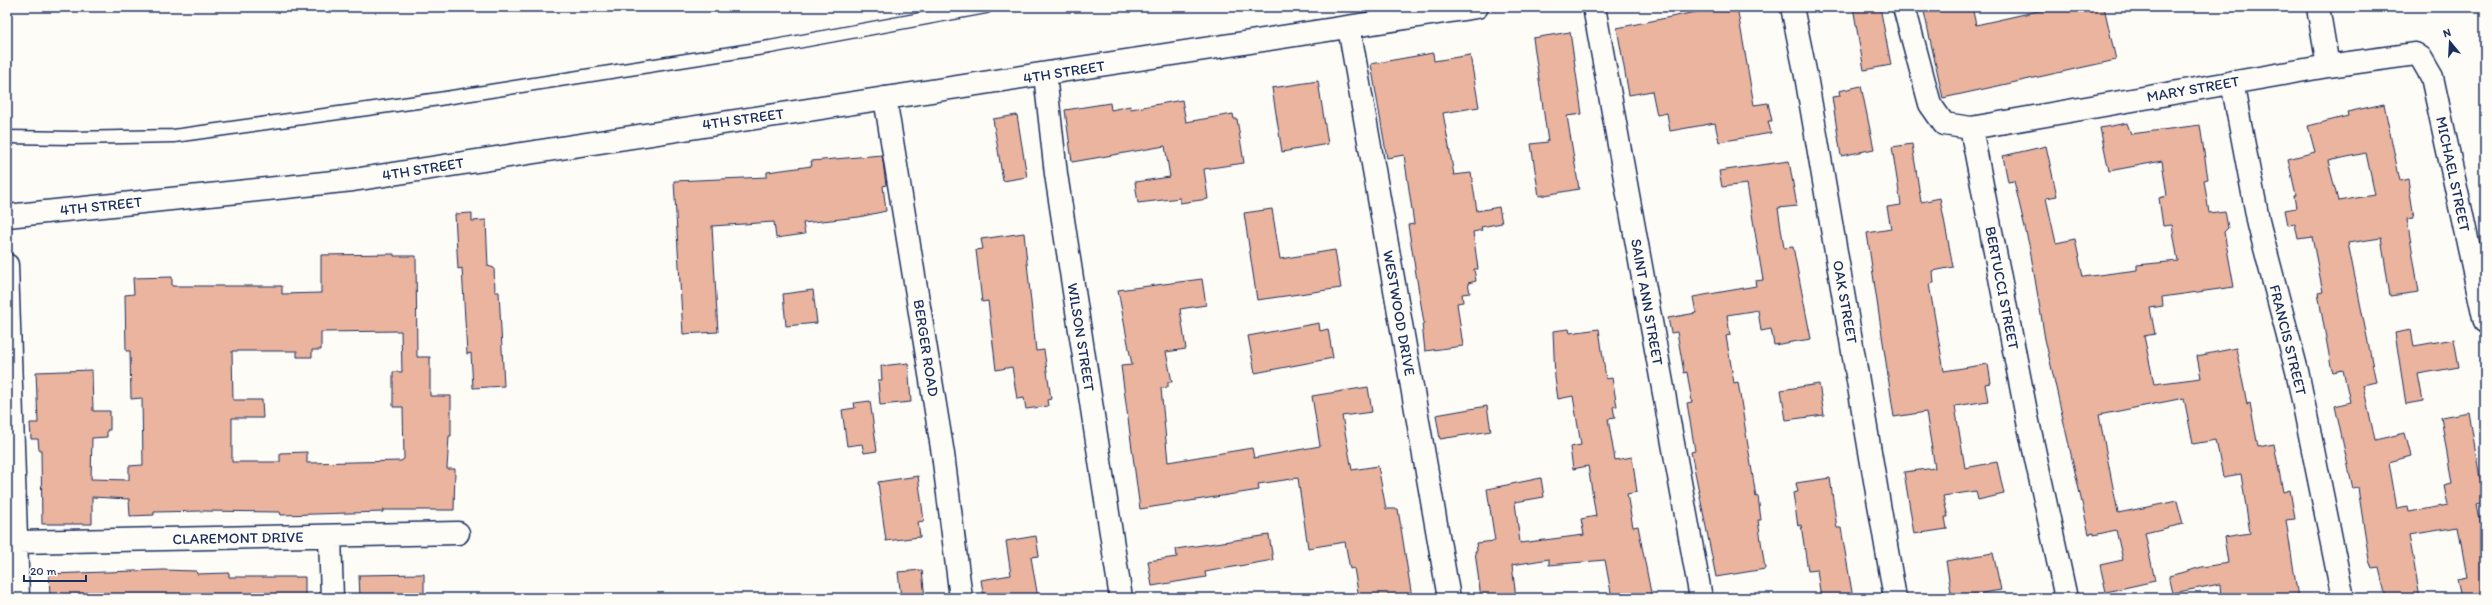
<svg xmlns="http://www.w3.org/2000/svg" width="2492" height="605" viewBox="0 0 2492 605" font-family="Itim,sans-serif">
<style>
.building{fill:#eab49e;stroke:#1b2f5e;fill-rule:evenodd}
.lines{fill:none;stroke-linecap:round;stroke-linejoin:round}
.lane-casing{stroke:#1b2f5e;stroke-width:15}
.street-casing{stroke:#1b2f5e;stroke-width:25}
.secondary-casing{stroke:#1b2f5e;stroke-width:25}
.lane{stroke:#fdfcf7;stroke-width:12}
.street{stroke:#fdfcf7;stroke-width:22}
.secondary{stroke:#fdfcf7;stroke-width:22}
.labels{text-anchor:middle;stroke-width:3;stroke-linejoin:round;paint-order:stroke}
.street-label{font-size:15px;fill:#1b2f5e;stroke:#fdfcf7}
</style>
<rect width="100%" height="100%" fill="#fdfcf7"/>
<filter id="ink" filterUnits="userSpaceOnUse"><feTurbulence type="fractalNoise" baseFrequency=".025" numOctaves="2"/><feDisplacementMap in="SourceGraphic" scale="8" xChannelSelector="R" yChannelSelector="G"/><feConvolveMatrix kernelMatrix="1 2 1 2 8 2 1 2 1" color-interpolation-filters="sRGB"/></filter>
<g filter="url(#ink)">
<!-- building -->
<path class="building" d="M 1720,7 L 1737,7 L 1754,105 L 1768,103 L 1772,121 L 1768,121 L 1771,133 L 1719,142 L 1715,123 L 1670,131 L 1667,113 L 1657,115 L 1652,91 L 1629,95 L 1617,28 Z
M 1853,7 L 1880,7 L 1891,65 L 1864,70 Z
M 1923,7 L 1972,7 L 1976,25 L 2056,7 L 2104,7 L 2116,60 L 1943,98 Z
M 1570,32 L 1582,114 L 1567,116 L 1579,189 L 1539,196 L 1531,144 L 1548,142 L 1533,38 Z
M 1433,53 L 1434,61 L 1470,55 L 1479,107 L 1443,113 L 1454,175 L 1471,173 L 1477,211 L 1499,207 L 1502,223 L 1481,227 L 1482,230 L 1473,232 L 1478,269 L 1474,269 L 1476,281 L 1468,283 L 1470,293 L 1462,294 L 1463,302 L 1457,303 L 1463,346 L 1425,351 L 1422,324 L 1424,323 L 1408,225 L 1414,224 L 1404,155 L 1387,158 L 1371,64 Z
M 1318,81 L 1328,144 L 1282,152 L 1272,88 Z
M 1861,86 L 1874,149 L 1841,156 L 1832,97 L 1840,96 L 1839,91 Z
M 1182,100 L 1186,122 L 1233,114 L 1234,119 L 1237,119 L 1244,163 L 1204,169 L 1208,199 L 1180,203 L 1180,198 L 1138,203 L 1135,182 L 1170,177 L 1165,146 L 1072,162 L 1065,110 L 1110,103 L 1111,110 L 1130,106 L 1131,109 Z
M 2384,104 L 2400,181 L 2408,179 L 2414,218 L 2407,219 L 2419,292 L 2390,296 L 2381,238 L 2348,243 L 2376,382 L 2363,385 L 2375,440 L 2405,433 L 2411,456 L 2389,462 L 2397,509 L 2408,507 L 2409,512 L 2448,505 L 2444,486 L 2452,484 L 2441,417 L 2469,412 L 2480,478 L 2485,477 L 2485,502 L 2477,504 L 2485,544 L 2485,598 L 2461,598 L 2457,579 L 2467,577 L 2458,527 L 2409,535 L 2420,598 L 2386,598 L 2379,568 L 2372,569 L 2369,560 L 2358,488 L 2353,489 L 2335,406 L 2350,402 L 2343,370 L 2333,372 L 2331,366 L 2318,293 L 2323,292 L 2312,237 L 2298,239 L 2295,224 L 2288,225 L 2285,210 L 2296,208 L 2294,196 L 2296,195 L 2288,159 L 2315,152 L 2308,126 L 2348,116 L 2347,112 ZM 2366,153 L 2375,195 L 2338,201 L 2328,161 Z
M 1017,115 L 1027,177 L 1003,181 L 993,119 Z
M 2127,123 L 2131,134 L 2200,125 L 2208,179 L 2204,180 L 2209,213 L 2225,211 L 2228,228 L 2224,232 L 2234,287 L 2162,297 L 2163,306 L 2150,308 L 2155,334 L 2144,336 L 2154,384 L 2201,378 L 2197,356 L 2236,348 L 2247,404 L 2250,403 L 2258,447 L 2274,444 L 2283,492 L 2290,490 L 2295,519 L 2286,520 L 2298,598 L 2221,598 L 2220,584 L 2173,593 L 2169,576 L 2202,567 L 2228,563 L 2224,537 L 2250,533 L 2241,474 L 2223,477 L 2216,440 L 2193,444 L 2184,398 L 2099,415 L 2118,513 L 2177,501 L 2183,524 L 2145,533 L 2155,581 L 2106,592 L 2100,565 L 2123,560 L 2116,530 L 2094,535 L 2094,533 L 2089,534 L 2045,339 L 2030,249 L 2014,181 L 2008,182 L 2003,156 L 2046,146 L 2057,196 L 2046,198 L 2056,243 L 2075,239 L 2083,277 L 2137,270 L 2137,265 L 2178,261 L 2172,225 L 2163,226 L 2159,198 L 2167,196 L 2162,161 L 2109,171 L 2100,128 Z
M 1912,144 L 1921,202 L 1940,198 L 1953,267 L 1933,271 L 1934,283 L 1929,284 L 1944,371 L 1988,364 L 1991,383 L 1985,384 L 1988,401 L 1955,406 L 1965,468 L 1997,462 L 2004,494 L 1978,500 L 1976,491 L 1943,496 L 1948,517 L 1945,517 L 1947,529 L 1914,534 L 1904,472 L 1935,468 L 1926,412 L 1894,417 L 1867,233 L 1891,229 L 1887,207 L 1901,205 L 1892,147 Z
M 882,155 L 886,185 L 883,186 L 886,211 L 859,217 L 803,223 L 805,234 L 776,238 L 774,222 L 712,226 L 718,332 L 683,334 L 674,181 L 767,177 L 767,172 L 812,166 L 811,161 Z
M 1789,161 L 1797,206 L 1778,208 L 1784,248 L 1793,247 L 1811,339 L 1774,345 L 1771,329 L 1761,331 L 1758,310 L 1727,315 L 1730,335 L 1726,336 L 1734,383 L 1738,382 L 1756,497 L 1758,496 L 1761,520 L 1758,520 L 1765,569 L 1716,577 L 1691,452 L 1695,451 L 1687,403 L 1692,402 L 1687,372 L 1684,373 L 1677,332 L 1671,333 L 1668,318 L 1696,313 L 1693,297 L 1756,286 L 1755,281 L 1763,280 L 1747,184 L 1722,187 L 1719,171 Z
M 1272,209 L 1280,259 L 1335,250 L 1341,288 L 1257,300 L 1244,213 Z
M 472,213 L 472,221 L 486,220 L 488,266 L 494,268 L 495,292 L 499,292 L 504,386 L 473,388 L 471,353 L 467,354 L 462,268 L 458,269 L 455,214 Z
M 1024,233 L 1036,351 L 1044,350 L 1051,399 L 1047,400 L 1048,406 L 1026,409 L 1024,398 L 1017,399 L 1012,367 L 996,370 L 988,301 L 982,302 L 976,250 L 983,249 L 981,239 Z
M 394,254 L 394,256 L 416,256 L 417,357 L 430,357 L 430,396 L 451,396 L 451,436 L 449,436 L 447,469 L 455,469 L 454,510 L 383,510 L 383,512 L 281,515 L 280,512 L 202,511 L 154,512 L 154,515 L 130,516 L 129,499 L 92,497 L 92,524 L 42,524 L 41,450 L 39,450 L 38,439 L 31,439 L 30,423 L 38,423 L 36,372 L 92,370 L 93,411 L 110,411 L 110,430 L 107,430 L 107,437 L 92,438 L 91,479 L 129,480 L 129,466 L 143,465 L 142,398 L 131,399 L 130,351 L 126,351 L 125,295 L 134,294 L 133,278 L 172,277 L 172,286 L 282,286 L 282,294 L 321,293 L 321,255 ZM 401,331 L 402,372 L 393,372 L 393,407 L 403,407 L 404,459 L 401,461 L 307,463 L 307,452 L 280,453 L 280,462 L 232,462 L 232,418 L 263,418 L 262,400 L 233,400 L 232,351 L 297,351 L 297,357 L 312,357 L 312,350 L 321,350 L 321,332 Z
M 1202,279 L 1206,305 L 1180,309 L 1186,349 L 1166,352 L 1172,382 L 1168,382 L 1168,387 L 1161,388 L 1168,462 L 1252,448 L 1254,458 L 1320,446 L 1312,396 L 1368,387 L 1372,412 L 1342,416 L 1352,470 L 1378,466 L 1386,509 L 1398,509 L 1412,598 L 1359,598 L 1354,568 L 1350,569 L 1345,542 L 1308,548 L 1298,478 L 1258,484 L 1259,490 L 1140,509 L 1121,366 L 1132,365 L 1118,290 Z
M 813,290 L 817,323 L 786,326 L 783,294 Z
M 1319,323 L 1320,331 L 1328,329 L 1333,358 L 1255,373 L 1248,336 Z
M 1569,329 L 1570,333 L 1599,329 L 1606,379 L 1612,378 L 1617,406 L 1613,407 L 1615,418 L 1608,419 L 1615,460 L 1632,457 L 1637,492 L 1627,494 L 1633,527 L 1638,526 L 1652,598 L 1612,598 L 1605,560 L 1549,565 L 1549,559 L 1512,565 L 1516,598 L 1481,598 L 1475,551 L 1477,551 L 1476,543 L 1495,541 L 1487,489 L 1541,478 L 1544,497 L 1515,502 L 1520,543 L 1584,535 L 1581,519 L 1596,516 L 1588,466 L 1573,469 L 1570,447 L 1581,445 L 1573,396 L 1558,399 L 1555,378 L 1553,331 Z
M 2411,330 L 2414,346 L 2454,339 L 2459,367 L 2418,374 L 2423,401 L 2406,404 L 2395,333 Z
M 908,363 L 911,402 L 880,405 L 878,380 L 882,380 L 881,366 Z
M 1819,384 L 1824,415 L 1786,420 L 1781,390 Z
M 870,401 L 877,451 L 864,453 L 862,444 L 847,446 L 842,410 L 855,408 L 854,403 Z
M 1487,406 L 1491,431 L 1440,439 L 1436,415 Z
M 918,476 L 924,521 L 918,522 L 920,537 L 886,541 L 878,482 Z
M 1830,478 L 1837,528 L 1841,528 L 1853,598 L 1821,598 L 1817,570 L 1808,571 L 1801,525 L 1798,526 L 1793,493 L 1798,492 L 1796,483 Z
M 1269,535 L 1273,560 L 1205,572 L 1206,577 L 1152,586 L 1148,561 L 1177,557 L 1176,549 Z
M 1036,536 L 1039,556 L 1031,557 L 1038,598 L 984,598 L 981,580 L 1011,575 L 1006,541 Z
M 1993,553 L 2001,590 L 1952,598 L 1946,561 Z
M 163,570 L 196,571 L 197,574 L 229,573 L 229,577 L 305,577 L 305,598 L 50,598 L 49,574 Z
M 922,570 L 925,598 L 901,598 L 898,572 Z
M 424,574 L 424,598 L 360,598 L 359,575 Z"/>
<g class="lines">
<!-- lane casing -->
<g class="lane-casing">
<path id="lane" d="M 7,137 L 72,138 L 174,136 L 439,99 L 770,47 L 986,7"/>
</g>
<!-- street casing -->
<g class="street-casing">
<path id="street" d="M 1594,7 L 1701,598
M 1792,7 L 1806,76 L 1895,598
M 1904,7 L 1930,104 L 1944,124 L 1971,128 L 2328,66 L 2415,54 L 2421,58 L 2432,77 L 2485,322
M 2318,7 L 2328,66
M 1045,75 L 1056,174 L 1121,598
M 2232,82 L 2259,225 L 2297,371 L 2343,598
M 885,98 L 943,454 L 961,598
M 1971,128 L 2027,417 L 2066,598
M 7,265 L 18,598
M 330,536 L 332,598
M 18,542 L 458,533"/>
</g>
<!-- secondary casing -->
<g class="secondary-casing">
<path id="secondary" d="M 1349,27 L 1449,598
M 7,216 L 353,180 L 1477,7"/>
</g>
<!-- lane -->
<use href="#lane" class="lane"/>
<!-- street -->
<use href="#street" class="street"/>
<!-- secondary -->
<use href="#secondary" class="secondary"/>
</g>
</g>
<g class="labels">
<!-- street labels -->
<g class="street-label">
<text transform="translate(1064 72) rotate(-9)" y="5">4TH STREET</text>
<text transform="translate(2193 89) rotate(-10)" y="5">MARY STREET</text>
<text transform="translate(743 119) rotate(-8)" y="5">4TH STREET</text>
<text transform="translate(423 169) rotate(-9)" y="5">4TH STREET</text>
<text transform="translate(2453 174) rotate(78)" y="5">MICHAEL STREET</text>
<text transform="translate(101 206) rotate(-6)" y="5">4TH STREET</text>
<text transform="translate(2002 288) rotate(79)" y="5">BERTUCCI STREET</text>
<text transform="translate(1647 302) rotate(80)" y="5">SAINT ANN STREET</text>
<text transform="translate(1845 302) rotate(80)" y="5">OAK STREET</text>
<text transform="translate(1399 313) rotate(80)" y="5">WESTWOOD DRIVE</text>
<text transform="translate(1081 337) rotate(81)" y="5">WILSON STREET</text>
<text transform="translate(2288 340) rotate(76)" y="5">FRANCIS STREET</text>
<text transform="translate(926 348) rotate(81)" y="5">BERGER ROAD</text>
<text transform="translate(238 538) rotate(-1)" y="5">CLAREMONT DRIVE</text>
</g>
</g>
<!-- margin -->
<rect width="2492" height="605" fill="none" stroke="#fdfcf7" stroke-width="24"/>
<rect x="12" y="12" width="2468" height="581" fill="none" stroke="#1b2f5e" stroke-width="1.5" filter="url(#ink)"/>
<!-- north arrow -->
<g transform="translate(2450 42) rotate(342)" stroke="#fdfcf7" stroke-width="3" paint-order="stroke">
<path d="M0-3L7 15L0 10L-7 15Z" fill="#1b2f5e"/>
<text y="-6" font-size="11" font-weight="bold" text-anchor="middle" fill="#1b2f5e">N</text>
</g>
<!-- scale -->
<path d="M24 575v6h62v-6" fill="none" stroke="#1b2f5e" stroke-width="2"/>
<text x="30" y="575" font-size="12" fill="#1b2f5e" stroke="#fdfcf7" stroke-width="3" paint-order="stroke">20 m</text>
</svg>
